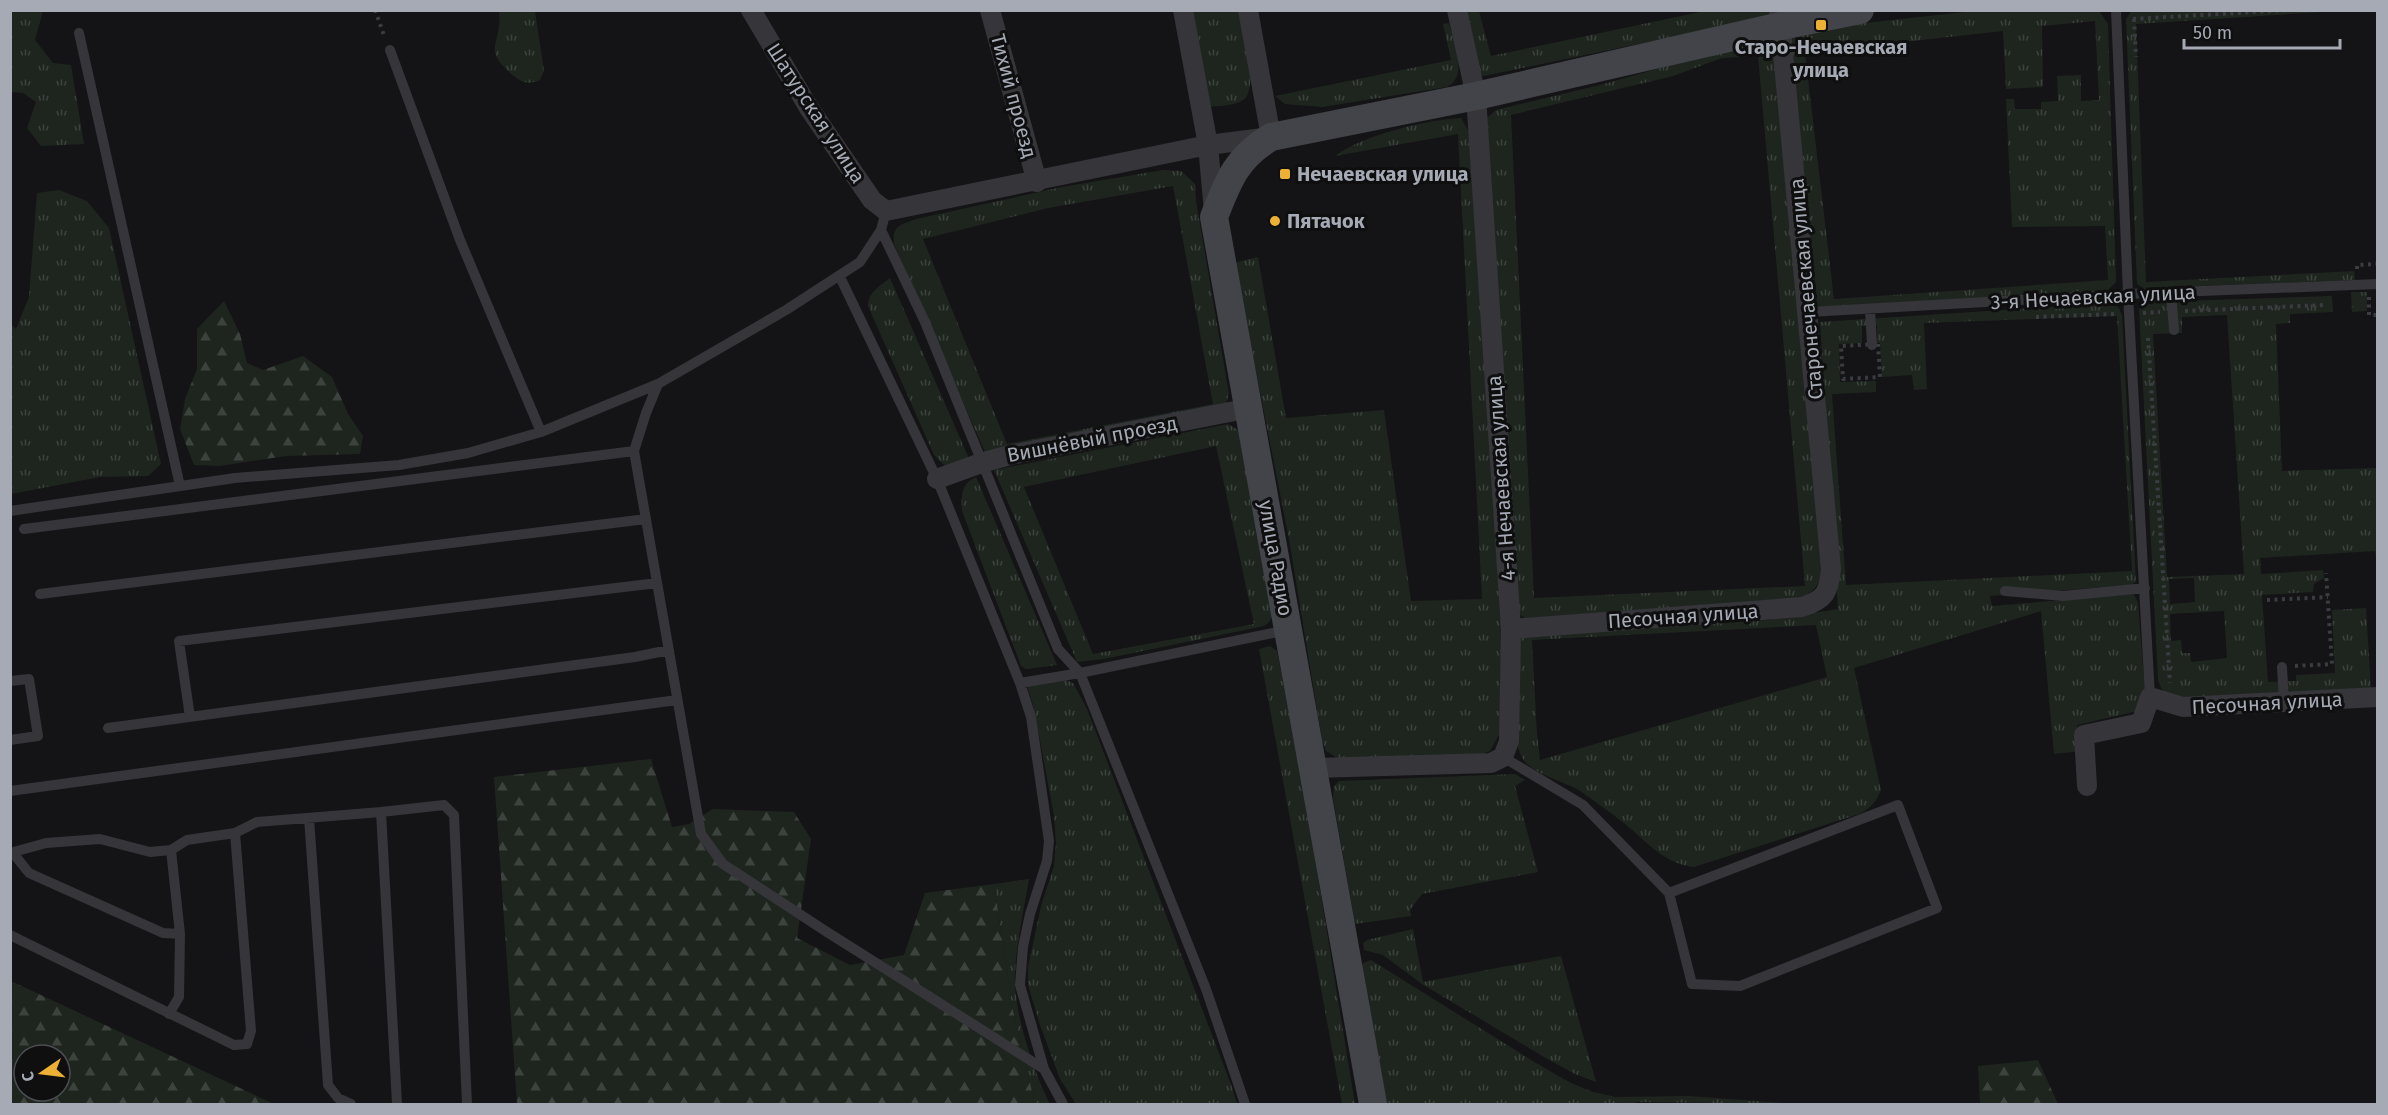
<svg xmlns="http://www.w3.org/2000/svg" width="2388" height="1115" viewBox="0 0 2388 1115" font-family="'Fira Sans',sans-serif">
<style>
.grass{fill:url(#grass-tufts);fill-rule:evenodd}
.forest{fill:url(#forest-firs);fill-rule:evenodd}
.lines{fill:none;stroke-linecap:round;stroke-linejoin:round}
.path{stroke:#3b3c41;stroke-width:4;stroke-dasharray:3 4.5;stroke-linecap:butt}
.lane{stroke:#35353a;stroke-width:10}
.street{stroke:#35353a;stroke-width:20}
.secondary{stroke:#43444a;stroke-width:28}
.poi-dot{fill:#ecb035;stroke:#0f0f10;stroke-width:2}
.labels{text-anchor:middle;stroke-width:6;stroke-linejoin:round;paint-order:stroke}
.poi-label{font-size:20px;font-weight:bold;fill:#a6aab5;stroke:#0f0f10;text-anchor:start}
.street-label{font-size:20px;fill:#a6aab5;stroke:#0f0f10}
</style>
<defs>
<pattern id="grass-tufts" width="24" height="20" patternUnits="userSpaceOnUse" patternTransform="scale(1.5)"><rect width="24" height="20" fill="#1e251f"/><path d="M3 7l-1-3M5 7V3M7 7l1-3M15 17l-1-3M17 17v-4M19 17l1-3" fill="none" stroke="#3c423d"/></pattern>
<pattern id="forest-firs" width="22" height="20" patternUnits="userSpaceOnUse" patternTransform="scale(1.5)"><rect width="22" height="20" fill="#1e251f"/><path d="M5 1l3.5 6h-7zM16 11l3.5 6h-7z" fill="#3c423d"/></pattern>
</defs>
<rect width="100%" height="100%" fill="#141315"/>
<!-- grass -->
<path class="grass" d="M 11,10 L 43,11 L 35,40 L 53,63 L 71,65 L 84,144 L 41,146 L 27,128 L 36,102 L 23,93 L 11,92 Z
M 2132,10 L 2338,11 L 2136,24 L 2146,282 L 2354,271 L 2355,280 L 2149,288 L 2143,288 L 2137,284 L 2126,19 Z
M 499,11 L 535,11 L 544,71 L 540,80 C 530,84 524,84 515,77 C 479,48 503,46 499,11 Z
M 1185,11 L 1240,11 C 1243,29 1260,90 1243,100 C 1235,106 1217,106 1207,107 Z
M 1461,11 L 1479,11 L 1491,56 L 1705,11 L 1774,11 L 1763,18 L 1484,76 L 1479,74 Z
M 1974,11 L 2099,11 L 2108,24 L 2116,282 L 2108,290 L 1821,307 L 1817,305 L 1790,38 L 1847,25 ZM 2095,21 L 2099,100 L 2081,101 L 2081,75 L 2057,76 L 2058,101 L 2041,102 L 2041,109 L 2015,109 L 2014,99 L 2006,99 L 2012,227 L 2105,226 L 2108,280 L 1834,299 L 1805,53 L 2003,31 L 2006,89 L 2043,87 L 2042,26 Z
M 1449,23 C 1454,43 1469,75 1447,87 L 1322,107 L 1285,104 L 1275,96 L 1451,60 L 1443,24 Z
M 1775,41 L 1824,566 C 1821,581 1817,588 1805,597 L 1528,620 L 1519,614 L 1487,118 L 1496,110 L 1604,84 L 1727,49 ZM 1758,56 L 1805,586 L 1534,598 L 1511,115 L 1673,76 L 1722,58 Z
M 1461,118 L 1469,132 L 1503,638 L 1501,731 L 1490,751 L 1479,755 L 1340,759 L 1326,751 L 1322,740 L 1289,539 L 1235,265 L 1237,262 L 1258,257 L 1286,418 L 1384,410 L 1411,601 L 1482,599 L 1458,134 L 1335,156 C 1363,135 1426,120 1461,118 Z
M 1163,170 L 1181,171 L 1195,184 L 1196,201 L 1229,394 L 1226,404 L 988,459 L 894,244 C 892,225 901,225 916,219 L 1062,187 ZM 1173,186 L 1213,404 L 1007,444 L 923,239 L 1048,208 Z
M 59,190 L 87,201 L 109,228 L 161,464 L 148,476 L 100,477 L 11,494 L 11,325 L 16,329 L 29,297 L 37,193 Z
M 890,278 L 971,463 L 945,466 L 934,455 L 868,306 C 868,292 880,286 890,278 Z
M 2351,292 L 2367,292 L 2367,311 L 2352,312 Z
M 2332,296 L 2333,312 L 2290,314 L 2290,323 L 2276,324 L 2282,471 L 2377,468 L 2377,566 L 2375,551 L 2260,558 L 2261,574 L 2323,570 L 2324,578 L 2314,584 L 2313,592 L 2262,595 L 2268,682 L 2296,681 L 2296,675 L 2335,673 L 2332,610 L 2366,608 L 2371,689 L 2175,700 L 2162,690 L 2158,680 L 2139,308 L 2147,302 ZM 2227,315 L 2244,574 L 2167,577 L 2153,334 L 2182,333 L 2182,317 ZM 2194,578 L 2195,602 L 2170,604 L 2169,579 ZM 2224,611 L 2227,658 L 2191,662 L 2190,653 L 2182,653 L 2181,640 L 2171,641 L 2170,614 Z
M 2112,303 L 2119,308 L 2122,316 L 2136,582 L 2131,585 L 1990,596 L 1992,606 L 2134,594 L 2138,603 L 2145,692 L 2138,711 L 2077,725 L 2081,751 L 2054,754 L 2041,611 L 1854,668 L 1881,790 C 1876,802 1871,808 1859,814 L 1694,867 C 1664,864 1646,841 1625,824 C 1611,813 1595,801 1580,791 C 1564,781 1541,777 1527,764 C 1520,757 1518,748 1516,739 L 1519,641 L 1521,637 L 1622,627 L 1768,620 L 1838,609 L 1820,322 ZM 2117,316 L 2132,571 L 1846,585 L 1832,394 L 1876,392 L 1876,381 L 1840,382 L 1839,344 L 1862,343 L 1862,326 L 1877,325 L 1877,343 L 1880,343 L 1882,377 L 1912,375 L 1914,390 L 1927,389 L 1924,323 ZM 1816,625 L 1827,677 L 1540,760 L 1537,734 L 1532,640 Z
M 1228,424 L 1238,430 L 1273,615 L 1269,622 L 1264,626 L 1104,659 L 1077,662 L 994,470 ZM 1216,446 L 1254,624 L 1093,654 L 1024,487 Z
M 976,477 L 1057,665 L 1026,669 L 1021,666 L 962,511 C 961,496 961,484 976,477 Z
M 1270,646 L 1277,651 L 1304,791 L 1355,1104 L 1342,1104 L 1259,649 Z
M 1064,679 L 1073,683 L 1087,709 L 1232,1087 L 1237,1104 L 1076,1104 L 1060,1079 L 1040,1025 L 1028,985 L 1028,967 L 1041,906 L 1054,866 L 1056,843 L 1054,816 L 1034,708 L 1027,686 Z
M 1515,774 L 1525,780 L 1515,786 L 1538,872 L 1422,894 L 1410,910 L 1411,916 L 1355,924 L 1333,798 L 1334,786 L 1339,781 Z
M 1029,879 C 1024,910 1016,943 1015,975 C 1013,1010 1034,1073 1050,1104 L 1035,1104 L 1012,1006 L 994,884 Z
M 1413,929 L 1423,982 L 1561,956 L 1596,1082 L 1575,1074 L 1544,1057 L 1422,984 L 1383,955 L 1364,950 L 1363,943 L 1367,940 Z
M 1371,960 L 1536,1063 L 1569,1082 L 1593,1092 L 1616,1097 L 1689,1096 L 1795,1104 L 1638,1102 L 1628,1104 L 1387,1104 L 1360,971 L 1363,963 Z"/>
<!-- forest -->
<path class="forest" d="M 224,301 L 240,334 L 247,363 L 263,370 L 303,356 L 332,377 L 348,414 L 363,436 L 360,454 L 286,456 L 220,466 L 194,465 L 180,429 L 185,399 L 197,369 L 197,329 Z
M 651,759 L 672,827 L 689,824 L 713,809 L 794,812 L 811,839 L 797,938 L 850,965 L 904,955 L 925,893 L 994,884 L 1012,1006 L 1035,1104 L 517,1104 L 494,777 Z
M 10,981 L 11,981 L 274,1104 L 11,1104 ZM 24,1055 L 60,1055 L 60,1091 L 24,1091 Z
M 2038,1060 L 2058,1104 L 1980,1104 L 1978,1066 Z"/>
<g class="lines">
<!-- path -->
<path class="path" d="M 375,10 L 385,38
M 2133,19 L 2288,10
M 2134,19 L 2136,57
M 2357,269 L 2357,265 L 2378,264
M 2369,297 L 2369,315 L 2378,315
M 2185,311 L 2325,305
M 2143,313 L 2160,312
M 2036,317 L 2115,314
M 2148,338 L 2170,683
M 1878,344 L 1880,377 L 1843,379 L 1841,346 Z
M 2267,600 L 2328,597
M 2295,666 L 2332,664 L 2326,573"/>
<!-- lane -->
<path class="lane" d="M 2116,10 L 2128,294 L 2150,697
M 79,33 L 180,486
M 390,50 L 460,240 L 541,432
M 886,211 L 881,230 L 860,262 L 786,310 L 658,384 L 646,413 L 634,451 L 701,834 L 723,864 L 827,932 L 1044,1069
M 881,230 L 925,322 L 1058,649 L 1080,673 L 1287,630
M 840,277 L 937,479 L 1020,683 L 1080,673 L 1206,989 L 1245,1104
M 2171,293 L 2174,330
M 1870,309 L 1872,345
M 1809,312 L 2128,294 L 2378,284
M 10,511 L 235,478 L 399,465 L 468,453 L 541,432 L 658,384
M 24,529 L 634,451
M 2005,591 L 2063,596 L 2145,588
M 40,594 L 646,519
M 2282,667 L 2284,702
M 10,681 L 29,679 L 38,736 L 10,740
M 1020,683 L 1031,717 L 1049,841 L 1047,861 L 1030,914 L 1023,947 L 1020,985 L 1044,1069 L 1063,1104
M 190,717 L 179,641 L 657,583
M 108,728 L 635,657 L 669,650
M 1503,757 L 1583,805 L 1669,893 L 1692,984 L 1740,986 L 1937,908 L 1898,805 L 1669,893
M 10,791 L 677,700
M 381,812 L 444,805 L 454,815 L 467,1104
M 309,818 L 328,1085 L 338,1098 L 351,1104
M 10,853 L 46,843 L 100,839 L 150,852 L 171,850 L 187,840 L 235,833 L 257,822 L 381,812 L 397,1104
M 13,853 L 29,873 L 163,933 L 180,934
M 10,935 L 234,1045 L 247,1044 L 251,1031 L 235,833
M 169,1014 L 179,997 L 180,934 L 171,850"/>
<!-- street -->
<path class="street" d="M 751,10 L 809,108 L 872,200 L 886,211 L 1208,145 L 1271,137 L 1248,10
M 990,10 L 1037,182
M 1183,10 L 1208,145 L 1214,212
M 937,479 L 981,463 L 1010,455 L 1250,408
M 1511,629 L 1802,607 C 1825,600 1829,592 1831,569 L 1779,10
M 1314,768 L 1491,763 L 1503,757 L 1509,741 L 1511,629 L 1476,96 L 1457,10
M 2087,786 L 2084,735 L 2141,723 L 2150,697 L 2183,707 L 2378,697"/>
<!-- secondary -->
<path class="secondary" d="M 1373,1104 L 1214,217 C 1228,181 1236,158 1271,137 L 1476,96 L 1781,26 L 1860,10"/>
</g>
<!-- markers -->
<g class="poi-dot">
<rect x="1815" y="19" width="12" height="12" rx="3"/>
<rect x="1279" y="168" width="12" height="12" rx="3"/>
<circle cx="1275" cy="221" r="6"/>
</g>
<g class="labels">
<!-- poi labels -->
<g class="poi-label">
<text x="1821" y="54" text-anchor="middle">Старо-Нечаевская<tspan x="1821" dy="23">улица</tspan></text>
<text x="1297" y="181">Нечаевская улица</text>
<text x="1287" y="228">Пятачок</text>
</g>
<!-- street labels -->
<g class="street-label">
<text transform="translate(1014 96) rotate(75)" y="7">Тихий проезд</text>
<text transform="translate(816 113) rotate(57)" y="7">Шатурская улица</text>
<text transform="translate(1806 289) rotate(-95)" y="7">Старонечаевская улица</text>
<text transform="translate(2093 297) rotate(-3)" y="7">3-я Нечаевская улица</text>
<text transform="translate(1092 439) rotate(-11)" y="7">Вишнёвый проезд</text>
<text transform="translate(1501 478) rotate(-94)" y="7">4-я Нечаевская улица</text>
<text transform="translate(1276 558) rotate(80)" y="7">улица Радио</text>
<text transform="translate(1683 616) rotate(-4)" y="7">Песочная улица</text>
<text transform="translate(2267 703) rotate(-3)" y="7">Песочная улица</text>
</g>
</g>
<!-- border -->
<rect width="2388" height="1115" fill="none" stroke="#a6aab5" stroke-width="24"/>
<!-- north arrow -->
<g transform="translate(42 1073) rotate(256)"><circle r="28" fill="#0f0f10" stroke="#4b4d52" stroke-width="1.5"/>
<path d="M0-4.5L10 22L0 15L-10 22Z" fill="#ecb035"/>
<text y="-9" font-size="16" font-weight="bold" text-anchor="middle" fill="#a6aab5">С</text>
</g>
<!-- scale -->
<path d="M2184 39v9h156v-9" fill="none" stroke="#a6aab5" stroke-width="3"/>
<text x="2193" y="39" font-size="18" fill="#a6aab5" stroke="#0f0f10" stroke-width="4.5" paint-order="stroke">50 m</text>
</svg>
